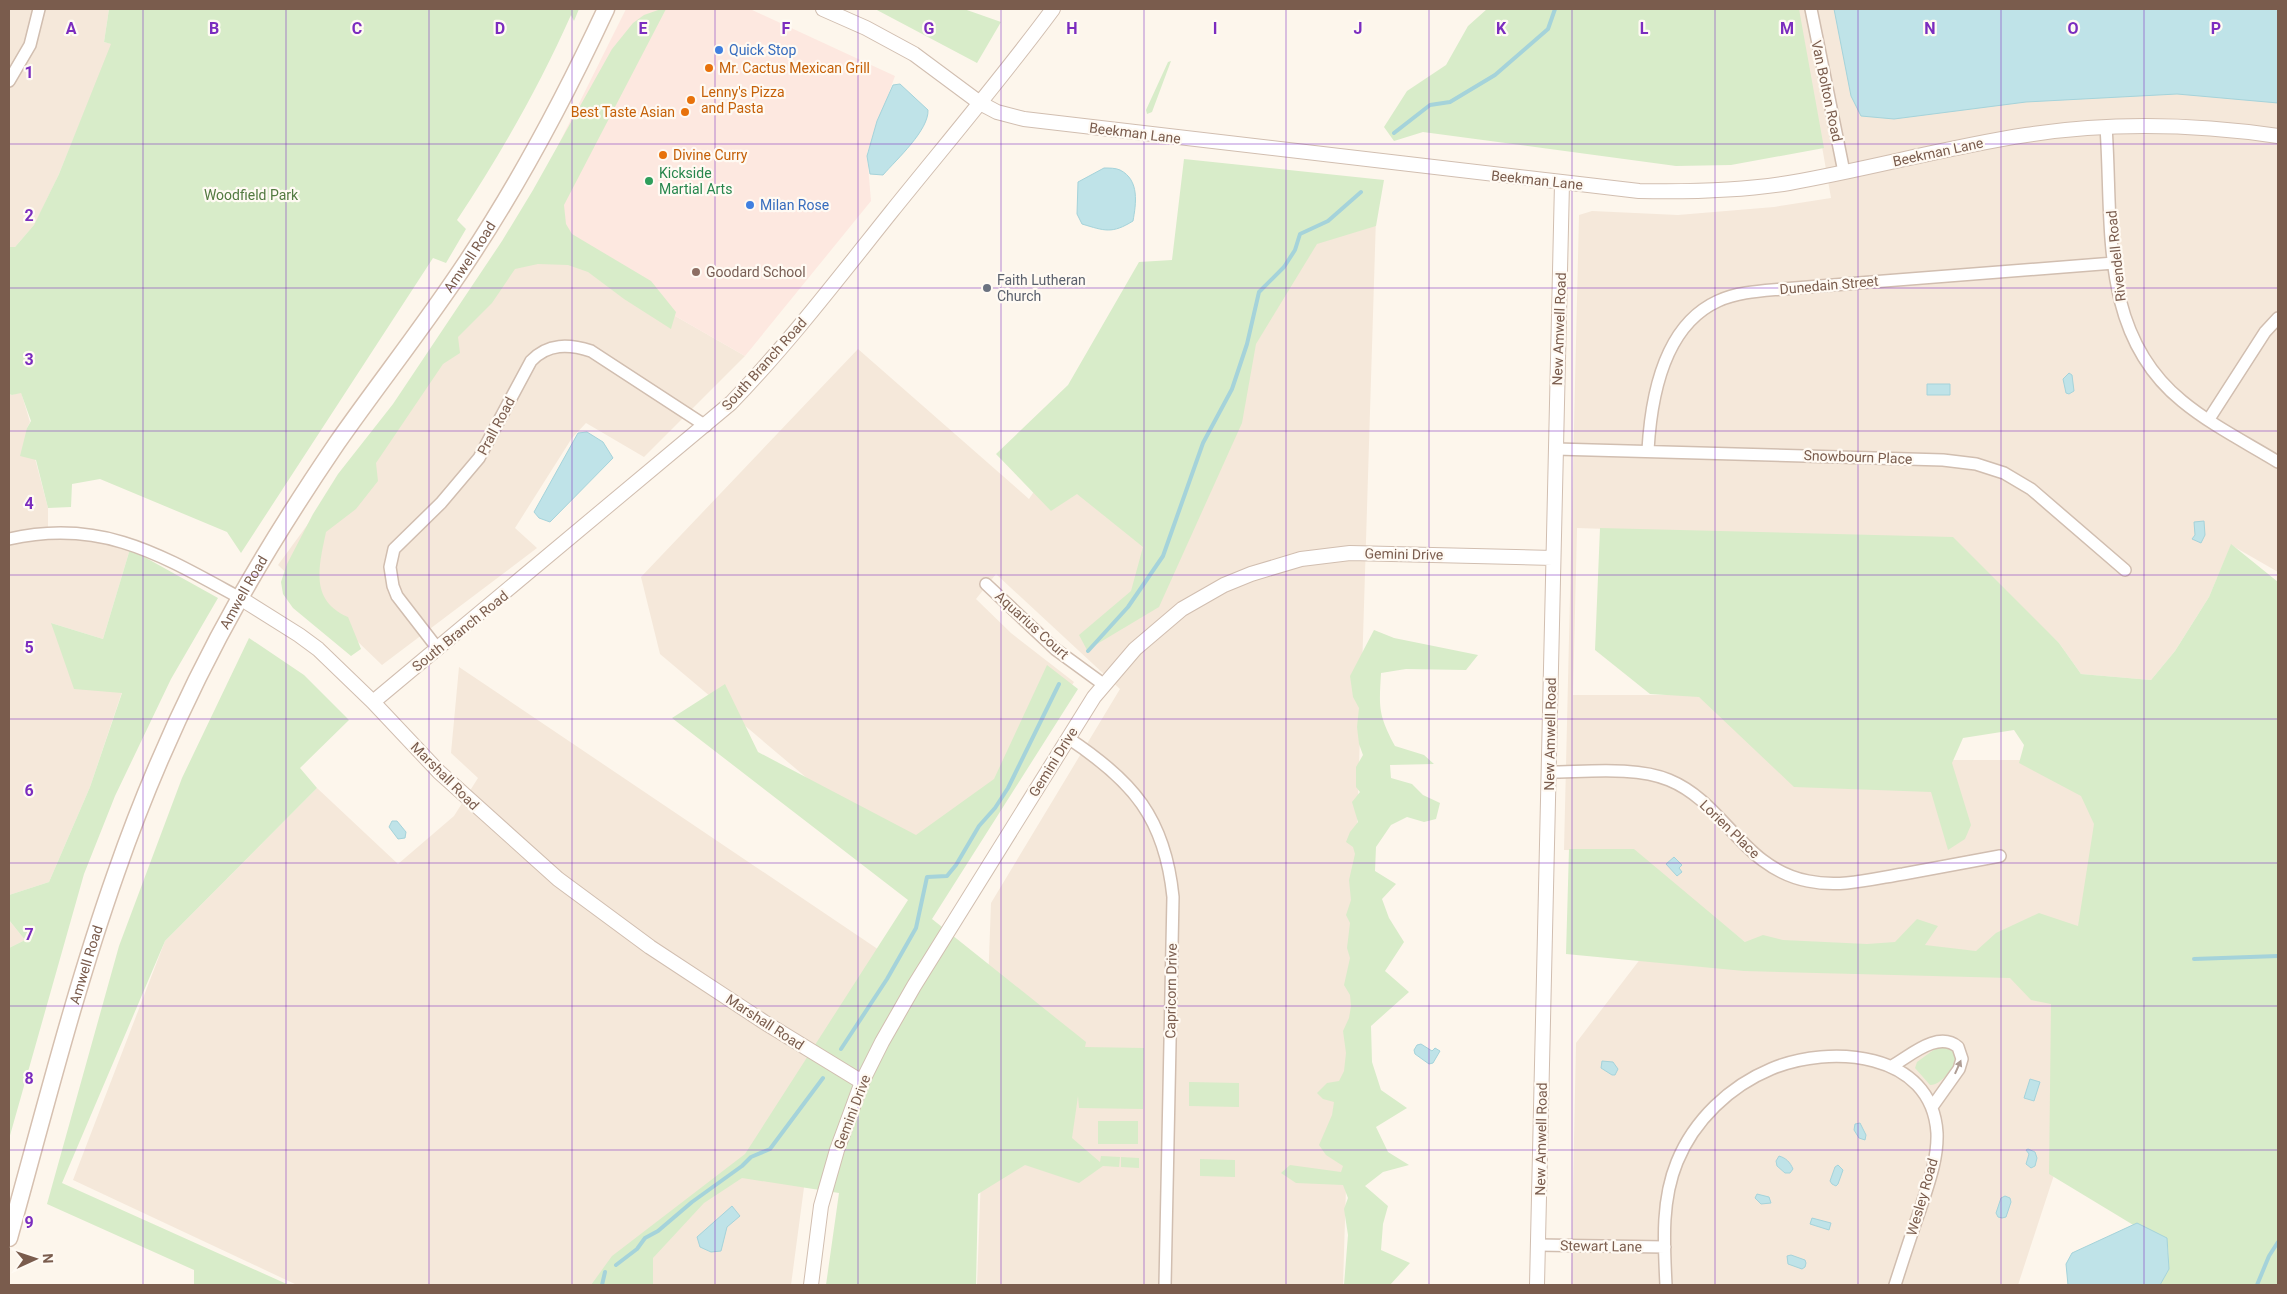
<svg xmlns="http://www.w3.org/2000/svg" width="2287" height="1294" viewBox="0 0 2287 1294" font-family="Roboto,sans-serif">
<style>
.residential{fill:#f5e8da}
.commercial{fill:#fde8e0}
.green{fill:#d8ecc9}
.water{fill:#bfe3e8;stroke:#a5d3da}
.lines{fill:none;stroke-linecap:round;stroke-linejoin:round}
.stream{stroke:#a5d3da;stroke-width:4}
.minor-casing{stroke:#d1beb0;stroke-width:14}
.tertiary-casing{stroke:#d1beb0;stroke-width:16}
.secondary-casing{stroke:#d6c0b0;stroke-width:19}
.minor{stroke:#fff;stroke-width:11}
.tertiary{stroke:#fff;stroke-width:14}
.secondary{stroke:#fff;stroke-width:16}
.oneway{fill:#af9d94}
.grid{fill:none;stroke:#7b2cbf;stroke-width:1;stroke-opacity:0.55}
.shop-dot{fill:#3f7fe0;stroke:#fffaf3;stroke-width:2}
.food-dot{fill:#e8710a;stroke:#fffaf3;stroke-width:2}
.leisure-dot{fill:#2e9e5b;stroke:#fffaf3;stroke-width:2}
.education-dot{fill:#8d6e63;stroke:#fffaf3;stroke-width:2}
.worship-dot{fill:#6b7280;stroke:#fffaf3;stroke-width:2}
.labels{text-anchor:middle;stroke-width:4.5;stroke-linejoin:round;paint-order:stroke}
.shop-label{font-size:14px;fill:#366cbe;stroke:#fffaf3;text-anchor:start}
.food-label{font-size:14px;fill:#c56008;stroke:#fffaf3;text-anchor:start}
.street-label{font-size:14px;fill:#7a5c4d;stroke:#fffaf3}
.leisure-label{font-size:14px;fill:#27864d;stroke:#fffaf3;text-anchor:start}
.park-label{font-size:14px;fill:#537a41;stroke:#fffaf3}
.education-label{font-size:14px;fill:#785e54;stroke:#fffaf3;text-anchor:start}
.worship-label{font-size:14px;fill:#5b616d;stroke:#fffaf3;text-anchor:start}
.grid-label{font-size:16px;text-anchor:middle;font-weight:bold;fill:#7b2cbf;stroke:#fffaf3;stroke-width:4.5;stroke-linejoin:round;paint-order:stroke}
</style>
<rect width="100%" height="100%" fill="#fdf6ec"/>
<!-- residential -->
<path class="residential" d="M 9,9 L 109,9 L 104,42 L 112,44 L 59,174 L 35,224 L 15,247 L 9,247 Z
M 1798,9 L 2278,9 L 2278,572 L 2231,545 L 2209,597 L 2175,651 L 2151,680 L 2081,674 L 2059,643 L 1951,541 L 1577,528 L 1573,695 L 1701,695 L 1947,760 L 2028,760 L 2095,803 L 2104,851 L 2084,933 L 1976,951 L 1745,942 L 1633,851 L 1564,850 L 1579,215 L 1592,211 L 1678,215 L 1774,207 L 1831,198 Z
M 1244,176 L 1377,185 L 1343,1285 L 977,1285 L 991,903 L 1120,689 L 996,574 L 976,599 L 1011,633 L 1074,682 L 937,888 L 660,654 L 641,577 L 858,349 L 1029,499 Z
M 518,226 L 745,356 L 644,457 L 586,423 L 572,438 L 515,528 L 537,548 L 382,665 L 278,565 L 406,390 Z
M 21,392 L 30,422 L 27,428 L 48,508 L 48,532 L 125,541 L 130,549 L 103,639 L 51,623 L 122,692 L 90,787 L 49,882 L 9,895 L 9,394 L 12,395 Z
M 459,667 L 888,956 L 811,1135 L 791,1285 L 297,1285 L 73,1180 L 165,941 L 317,788 L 398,864 L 454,816 L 478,778 L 451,753 Z
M 9,920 L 25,940 L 9,948 Z
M 1641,958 L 2057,974 L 2054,1175 L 2018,1285 L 1571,1285 L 1576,1043 Z"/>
<!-- commercial -->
<path class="commercial" d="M 626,9 L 750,9 L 895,76 L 867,153 L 871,201 L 745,356 L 518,226 Z"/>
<!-- green -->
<path class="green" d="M 109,9 L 579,9 L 574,21 L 571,15 C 539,87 500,155 457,220 L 466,229 L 446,263 L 433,258 L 241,553 L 227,532 L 100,479 L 72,484 L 71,507 L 48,508 L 36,460 L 20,456 L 27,428 L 31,421 L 21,393 L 12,395 L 9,394 L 9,247 L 15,247 L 34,225 L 59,174 L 111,44 L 104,42 Z
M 661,9 L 666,9 L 564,205 L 566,224 L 572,234 L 651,281 L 676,312 L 671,329 L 624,299 L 588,272 L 568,265 L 538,264 L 515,269 L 492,303 L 458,337 L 460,353 L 443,364 L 376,463 L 378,481 L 356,509 L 326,532 C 319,566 309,600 348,617 L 361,649 L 351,656 L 293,608 L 283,594 L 281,582 L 287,564 L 313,514 L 338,474 L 393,404 L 502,241 L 533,190 L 612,49 L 633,23 L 644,15 Z
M 875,9 L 964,9 L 1001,22 L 977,63 Z
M 1487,9 L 1799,9 L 1824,148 L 1731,165 L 1676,166 L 1423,132 L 1394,141 L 1384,127 L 1407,91 L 1446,65 L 1468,26 Z
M 1171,61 L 1152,112 L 1147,114 L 1146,110 L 1168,62 Z
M 1184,159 L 1384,180 L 1376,226 L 1317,244 L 1256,344 L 1242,423 L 1159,607 L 1087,650 L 1079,635 L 1131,591 L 1143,547 L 1077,494 L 1051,511 L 996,454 L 1068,385 L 1139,262 L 1172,260 Z
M 1600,528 L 1953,537 L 2059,643 L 2081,674 L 2151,680 L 2175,651 L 2209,597 L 2231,544 L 2278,582 L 2278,1285 L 2160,1285 L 2169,1269 L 2168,1246 L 2049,1174 L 2051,1004 L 2031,1000 L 2010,978 L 1744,971 L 1566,954 L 1569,849 L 1634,849 L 1745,942 L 1763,935 L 1783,940 L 1867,944 L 1895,942 L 1917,919 L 1938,926 L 1925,945 L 1976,951 L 1996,933 L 2039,913 L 2078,926 L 2094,824 L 2081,796 L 2019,763 L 2024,745 L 2014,730 L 1963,738 L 1952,763 L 1971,825 L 1965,839 L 1948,850 L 1931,792 L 1794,787 L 1699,697 L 1650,694 L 1595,650 Z
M 130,549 L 218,598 L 171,679 L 115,796 L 84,874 L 9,1139 L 9,948 L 25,940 L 9,920 L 9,895 L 49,882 L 90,787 L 122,693 L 74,689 L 51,623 L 103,639 Z
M 1374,630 L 1394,638 L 1478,655 L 1466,670 L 1406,669 L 1381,673 C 1379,708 1378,714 1395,746 L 1424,755 L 1434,764 L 1390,765 L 1391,778 L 1412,784 L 1423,795 L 1440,803 L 1436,819 L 1424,822 L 1407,817 L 1391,825 L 1376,847 L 1375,871 L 1396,884 L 1382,899 L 1389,918 L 1404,942 L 1385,971 L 1409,992 L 1371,1026 L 1372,1062 L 1381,1090 L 1407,1108 L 1376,1127 L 1388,1152 L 1409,1165 L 1383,1172 L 1365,1186 L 1388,1206 L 1383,1224 L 1381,1250 L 1410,1263 L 1390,1285 L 1344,1285 L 1348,1235 L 1344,1209 L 1348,1198 L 1343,1185 L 1296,1183 L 1281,1173 L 1290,1165 L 1341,1172 L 1343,1166 L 1326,1155 L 1319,1145 L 1332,1115 L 1334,1102 L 1323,1099 L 1317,1093 L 1327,1083 L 1339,1081 L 1344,1071 L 1346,1053 L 1343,1031 L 1349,1018 L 1351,1006 L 1350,995 L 1344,985 L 1350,958 L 1347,948 L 1350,923 L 1346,915 L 1351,900 L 1349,880 L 1355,854 L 1353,847 L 1346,842 L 1350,832 L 1358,822 L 1352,802 L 1360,792 L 1356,787 L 1356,767 L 1363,755 L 1359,744 L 1357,727 L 1359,708 L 1353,697 L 1350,676 Z
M 249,638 L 304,675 L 349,720 L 300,768 L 317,788 L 165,941 L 62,1183 L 289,1285 L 194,1285 L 194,1270 L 47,1204 L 119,946 L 182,778 Z
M 1047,665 L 1078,689 L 932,919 L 1086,1042 L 1085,1047 L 1144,1048 L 1143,1109 L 1079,1108 L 1078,1096 L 1072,1138 L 1100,1162 L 1101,1156 L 1120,1157 L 1119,1167 L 1103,1166 L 1079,1183 L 1025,1165 L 978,1194 L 976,1285 L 826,1285 L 839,1193 L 742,1178 L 704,1203 L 653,1258 L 653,1285 L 591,1285 L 612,1256 L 745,1154 L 908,900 L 672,718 L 725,684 L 758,752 L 916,835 L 994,779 Z
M 1939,1046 C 1950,1046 1955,1051 1956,1062 C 1951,1070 1940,1086 1930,1085 L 1915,1068 L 1917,1062 Z
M 1189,1082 L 1239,1083 L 1239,1107 L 1189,1106 Z
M 1098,1121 L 1138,1121 L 1138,1144 L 1098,1144 Z
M 1121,1157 L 1139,1158 L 1139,1168 L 1121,1167 Z
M 1200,1159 L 1235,1160 L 1235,1177 L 1200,1176 Z"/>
<!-- water -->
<path class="water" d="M 1834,9 L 2278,9 L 2278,103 L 2177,94 L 2026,102 L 1894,119 L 1861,116 L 1851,96 Z
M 900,84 L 928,110 C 929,130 897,159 883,175 L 870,174 L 867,156 L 877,121 L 893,85 Z
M 1104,168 C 1109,168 1116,168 1120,170 C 1140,180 1136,204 1133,221 C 1112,234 1105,231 1082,224 L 1077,214 L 1078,182 Z
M 2069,373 L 2072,375 L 2074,391 L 2069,394 L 2066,393 L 2063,379 Z
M 1927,384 L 1950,384 L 1950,395 L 1927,395 Z
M 587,432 L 603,442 L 613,458 L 550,522 L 539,518 L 534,512 L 578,433 Z
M 2204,521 L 2205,535 L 2201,543 L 2192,539 L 2195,535 L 2194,522 Z
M 392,821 L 397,821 L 406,832 L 405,838 L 398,839 L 389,827 Z
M 1674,857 L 1682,865 L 1679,868 L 1682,872 L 1677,876 L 1666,864 Z
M 1421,1044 L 1432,1051 L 1435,1048 L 1440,1051 L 1433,1063 L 1429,1064 L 1415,1054 L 1414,1050 L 1417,1045 Z
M 1602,1061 L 1613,1062 L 1618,1069 L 1615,1075 L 1612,1075 L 1601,1068 Z
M 2030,1079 L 2040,1082 L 2034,1101 L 2024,1098 Z
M 1860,1123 L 1866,1135 L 1865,1140 L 1859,1138 L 1854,1130 L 1855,1124 Z
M 2028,1149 L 2035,1152 L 2037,1158 L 2035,1166 L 2031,1168 L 2026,1164 L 2029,1154 L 2026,1150 Z
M 1779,1156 C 1786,1158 1790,1162 1793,1169 L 1790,1173 L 1785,1173 L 1777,1166 L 1776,1161 Z
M 1838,1165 L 1843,1170 L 1838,1184 L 1836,1186 L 1832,1184 L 1830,1181 L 1835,1167 Z
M 1757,1194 L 1769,1197 L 1771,1203 L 1761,1204 L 1755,1198 Z
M 2005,1196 L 2010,1198 L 2011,1202 L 2006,1217 L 2002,1218 L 1998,1217 L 1996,1213 L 2001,1198 Z
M 732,1206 L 740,1216 L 727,1227 L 721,1251 L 711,1252 L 700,1247 L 697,1237 Z
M 1812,1218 L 1831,1223 L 1829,1230 L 1810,1224 Z
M 2137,1223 L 2167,1238 L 2169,1269 L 2160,1285 L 2068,1285 L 2066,1264 L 2072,1253 Z
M 1791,1255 L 1805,1260 L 1806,1263 L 1805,1267 L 1802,1269 L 1788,1264 L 1787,1256 Z"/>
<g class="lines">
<!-- stream -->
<path class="stream" d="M 1394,133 L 1430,105 L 1450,102 L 1495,75 L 1548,29 L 1555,9
M 1088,651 L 1128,607 L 1163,556 L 1203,443 L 1232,389 L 1247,344 L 1259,292 L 1284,267 L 1295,250 L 1300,234 L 1328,221 L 1361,192
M 2194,959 L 2278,956
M 841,1049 L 887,979 L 916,928 L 927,877 L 947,876 L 956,865 L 979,826 L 995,808 L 1008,788 L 1059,684
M 616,1265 L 637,1249 L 645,1238 L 658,1231 L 692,1202 L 742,1166 L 751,1157 L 770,1149 L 823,1078
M 602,1285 L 605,1272
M 2257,1285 L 2269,1256 L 2278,1242"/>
<!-- minor casing -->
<g class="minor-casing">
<path id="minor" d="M 1811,9 L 1844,172
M 9,81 L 30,45 L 39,9
M 2106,127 C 2113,224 2098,333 2182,401 C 2211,425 2247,443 2278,462
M 2209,419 L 2265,332 L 2278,318
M 1556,449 L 1943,460 L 1976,464 L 2004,473 L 2031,489 L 2125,570
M 1648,450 C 1651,397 1663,326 1718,301 C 1738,292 1760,291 1782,289 L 2114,263
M 9,539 C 102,518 161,555 240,598
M 986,584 L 1055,649 L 1103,684
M 438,649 L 397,596 L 393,586 L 390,567 L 394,549 L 441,503 L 479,458 L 531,361 C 548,343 569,344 591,351 L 706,426
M 1068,738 C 1133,781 1165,818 1173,897 L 1165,1285
M 1549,772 C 1585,772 1636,766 1669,780 C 1725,803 1742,868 1808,881 C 1840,888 1872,879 1903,874 C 1935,868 1967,862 2000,856
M 1892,1066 C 1910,1056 1938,1030 1958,1047 L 1962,1059 L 1959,1069 L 1932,1107
M 1538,1245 L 1665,1247
M 1666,1285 C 1664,1244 1661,1201 1677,1162 C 1694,1120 1730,1086 1771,1069 C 1829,1044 1932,1051 1937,1133 C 1938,1159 1928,1185 1920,1210 C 1911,1235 1903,1260 1895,1285"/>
</g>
<!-- tertiary casing -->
<g class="tertiary-casing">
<path id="tertiary" d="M 823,9 L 866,28 L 914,54 L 980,103 L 997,112 L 1024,119 L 1639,191 C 1689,192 1740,191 1789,183 C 1869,169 1947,147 2026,135 C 2110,122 2195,124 2278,136
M 240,598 L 299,635 L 318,649 L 373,702 L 439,772 L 558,879 L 650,947 L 764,1022 L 862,1082
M 373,702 L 731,403 C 789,343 840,276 892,211 C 946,144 1002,78 1053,9
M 811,1285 L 821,1206 L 837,1150 L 862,1082 L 882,1042 L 914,986 L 1094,697 L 1135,649 L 1182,609 L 1224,585 L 1251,574 L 1301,559 L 1350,553 L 1553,558
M 1537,1285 L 1562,183"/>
</g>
<!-- secondary casing -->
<g class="secondary-casing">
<g id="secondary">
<path id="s1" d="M 9,1238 C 43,1116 74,992 116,873 C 149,778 192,683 241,596 C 271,543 303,493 337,443 C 379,383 425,325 466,263 C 520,182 565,97 606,9"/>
</g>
</g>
<!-- minor -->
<use href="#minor" class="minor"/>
<!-- tertiary -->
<use href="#tertiary" class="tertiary"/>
<!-- secondary -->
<use href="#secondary" class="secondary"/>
</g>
<!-- one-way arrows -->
<defs><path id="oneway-solid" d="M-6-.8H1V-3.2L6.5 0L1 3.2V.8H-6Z" transform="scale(1.25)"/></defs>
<use class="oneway" href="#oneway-solid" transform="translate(1958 1067) rotate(-66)"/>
<!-- grid -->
<path class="grid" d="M 143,9 L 143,1285M 286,9 L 286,1285M 429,9 L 429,1285M 572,9 L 572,1285M 715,9 L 715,1285M 858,9 L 858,1285M 1001,9 L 1001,1285M 1144,9 L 1144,1285M 1286,9 L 1286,1285M 1429,9 L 1429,1285M 1572,9 L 1572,1285M 1715,9 L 1715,1285M 1858,9 L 1858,1285M 2001,9 L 2001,1285M 2144,9 L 2144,1285M 9,144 L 2278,144M 9,288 L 2278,288M 9,431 L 2278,431M 9,575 L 2278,575M 9,719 L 2278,719M 9,863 L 2278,863M 9,1006 L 2278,1006M 9,1150 L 2278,1150"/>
<!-- markers -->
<g class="shop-dot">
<circle cx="719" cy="50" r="5"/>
<circle cx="750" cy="205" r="5"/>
</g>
<g class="food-dot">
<circle cx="709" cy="68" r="5"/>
<circle cx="691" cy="100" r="5"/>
<circle cx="685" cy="112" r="5"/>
<circle cx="663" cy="155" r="5"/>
</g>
<circle class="leisure-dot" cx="649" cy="181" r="5"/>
<circle class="education-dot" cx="696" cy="272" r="5"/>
<circle class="worship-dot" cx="987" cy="288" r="5"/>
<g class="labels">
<!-- shop labels -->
<g class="shop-label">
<text x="729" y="55">Quick Stop</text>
<text x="760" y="210">Milan Rose</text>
</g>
<!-- food labels -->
<g class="food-label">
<text x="719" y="73">Mr. Cactus Mexican Grill</text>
<text x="701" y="97">Lenny's Pizza<tspan x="701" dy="16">and Pasta</tspan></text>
<text x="675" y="117" text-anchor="end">Best Taste Asian</text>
<text x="673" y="160">Divine Curry</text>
</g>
<!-- street labels -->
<g class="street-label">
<text transform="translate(1827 91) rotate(78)" y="5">Van Bolton Road</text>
<text transform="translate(1135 133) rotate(7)" y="5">Beekman Lane</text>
<text transform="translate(1938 152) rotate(-12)" y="5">Beekman Lane</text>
<text transform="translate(1537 180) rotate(6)" y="5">Beekman Lane</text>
<text transform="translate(2116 256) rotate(-96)" y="5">Rivendell Road</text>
<text dy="5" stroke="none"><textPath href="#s1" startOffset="1094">Amwell Road</textPath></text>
<text transform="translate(1829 285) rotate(-5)" y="5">Dunedain Street</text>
<text transform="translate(1559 329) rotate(-88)" y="5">New Amwell Road</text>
<text transform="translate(764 364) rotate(-48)" y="5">South Branch Road</text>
<text transform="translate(496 426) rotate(-62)" y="5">Prall Road</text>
<text transform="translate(1858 457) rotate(2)" y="5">Snowbourn Place</text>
<text transform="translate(1404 554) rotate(1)" y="5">Gemini Drive</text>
<text dy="5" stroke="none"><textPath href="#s1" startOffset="689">Amwell Road</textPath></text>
<text transform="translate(1032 625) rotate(42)" y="5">Aquarius Court</text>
<text transform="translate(460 631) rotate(-39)" y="5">South Branch Road</text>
<text transform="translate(1550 734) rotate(-89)" y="5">New Amwell Road</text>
<text transform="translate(1053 762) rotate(-58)" y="5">Gemini Drive</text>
<text transform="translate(445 776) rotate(45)" y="5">Marshall Road</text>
<text transform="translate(1730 829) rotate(44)" y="5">Lorien Place</text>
<text dy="5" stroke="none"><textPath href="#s1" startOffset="284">Amwell Road</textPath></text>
<text transform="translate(1171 991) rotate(-89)" y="5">Capricorn Drive</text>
<text transform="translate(765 1022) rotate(33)" y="5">Marshall Road</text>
<text transform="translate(852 1112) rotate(-69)" y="5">Gemini Drive</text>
<text transform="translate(1541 1139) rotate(-89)" y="5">New Amwell Road</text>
<text transform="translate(1922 1197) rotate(-74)" y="5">Wesley Road</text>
<text transform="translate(1601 1246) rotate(1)" y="5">Stewart Lane</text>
</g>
<!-- leisure labels -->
<g class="leisure-label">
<text x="659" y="178">Kickside<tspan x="659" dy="16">Martial Arts</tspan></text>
</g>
<!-- park labels -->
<g class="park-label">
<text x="251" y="200">Woodfield Park</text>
</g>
<!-- education labels -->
<g class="education-label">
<text x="706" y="277">Goodard School</text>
</g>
<!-- worship labels -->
<g class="worship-label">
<text x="997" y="285">Faith Lutheran<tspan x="997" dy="16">Church</tspan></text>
</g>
</g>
<g class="grid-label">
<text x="71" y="34">A</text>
<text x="214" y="34">B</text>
<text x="357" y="34">C</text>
<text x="500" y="34">D</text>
<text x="643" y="34">E</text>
<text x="786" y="34">F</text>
<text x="929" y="34">G</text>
<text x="1072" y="34">H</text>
<text x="1215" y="34">I</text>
<text x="1358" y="34">J</text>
<text x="1501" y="34">K</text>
<text x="1644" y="34">L</text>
<text x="1787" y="34">M</text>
<text x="1930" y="34">N</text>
<text x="2073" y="34">O</text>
<text x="2216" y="34">P</text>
<text x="29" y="78">1</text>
<text x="29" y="221">2</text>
<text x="29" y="365">3</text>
<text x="29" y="509">4</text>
<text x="29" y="653">5</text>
<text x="29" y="796">6</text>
<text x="29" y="940">7</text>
<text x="29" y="1084">8</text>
<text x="29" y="1228">9</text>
</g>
<!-- border -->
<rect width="2287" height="1294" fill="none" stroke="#7a5c4d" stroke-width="20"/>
<!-- north arrow -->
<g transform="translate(35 1259) rotate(87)" stroke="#fffaf3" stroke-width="4" paint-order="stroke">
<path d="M0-4L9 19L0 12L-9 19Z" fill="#7a5c4d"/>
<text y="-8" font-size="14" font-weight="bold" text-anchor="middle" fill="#7a5c4d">N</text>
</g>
</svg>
